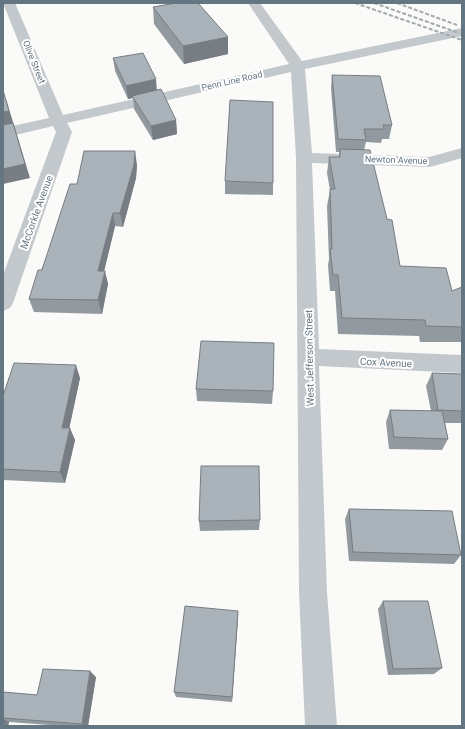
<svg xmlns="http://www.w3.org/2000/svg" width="465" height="729" viewBox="0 0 465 729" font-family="Roboto,sans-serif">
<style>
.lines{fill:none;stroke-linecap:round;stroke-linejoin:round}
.minor{fill:#c3c8cc;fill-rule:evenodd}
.rail{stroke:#a2aab0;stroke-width:2;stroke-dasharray:4 2;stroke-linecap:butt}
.wall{fill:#929a9f}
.shaded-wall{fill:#777d82}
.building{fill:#aab3b9;stroke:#777d82}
.labels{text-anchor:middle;stroke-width:4;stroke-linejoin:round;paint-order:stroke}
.far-street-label{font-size:9px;fill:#657683;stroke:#fff}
.street-label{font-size:10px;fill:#657683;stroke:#fff}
</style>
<rect width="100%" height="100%" fill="#fafaf8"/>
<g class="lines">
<!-- minor -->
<path class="minor" d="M 3,3 L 15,3 L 63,115 L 289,64 L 248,3 L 260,3 L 302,61 L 462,28 L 462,36 L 305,69 L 312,153 L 429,157 L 462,148 L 462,158 L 430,167 L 312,163 L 319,349 L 462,355 L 462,373 L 319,366 L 327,592 L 337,726 L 305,726 L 299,592 L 296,158 L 291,72 L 67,123 L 72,132 L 13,303 L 10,308 L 3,311 L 3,275 L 56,132 L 53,126 L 3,138 L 3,128 L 49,118 Z"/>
<!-- rail -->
<path class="rail" d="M 355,3 L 462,40
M 374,3 L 459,33
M 397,3 L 457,25"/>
</g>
<!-- wall -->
<path class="wall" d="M 153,7 L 228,37 L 228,54 L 184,64 L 154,24 Z
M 113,58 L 157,90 L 176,120 L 177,134 L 153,140 L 134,109 L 133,98 L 128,99 L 115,71 Z
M 332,75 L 392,125 L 389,139 L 382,139 L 381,143 L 366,142 L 364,150 L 387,219 L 400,266 L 452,291 L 462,287 L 462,342 L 420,342 L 419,336 L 338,334 L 335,291 L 330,291 L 328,265 L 329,259 L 327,206 L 330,190 L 327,173 L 329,157 L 339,157 L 339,152 L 336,152 L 331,88 Z
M 137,165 L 136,178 L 123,227 L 115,226 L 104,271 L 108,284 L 102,314 L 34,312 L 29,299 L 77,184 Z
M 225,181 L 273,183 L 273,195 L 225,194 Z
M 432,373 L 462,374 L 462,423 L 445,423 L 448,439 L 442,450 L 389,449 L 386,422 L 390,410 L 431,411 L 426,386 Z
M 80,378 L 69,428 L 75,440 L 65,483 L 3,480 L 3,396 Z
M 196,389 L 273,391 L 272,404 L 197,401 Z
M 349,509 L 461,555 L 454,564 L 349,561 L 345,519 Z
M 260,520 L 259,530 L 200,531 L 199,521 Z
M 383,601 L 442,668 L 434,674 L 388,675 L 378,609 Z
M 238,611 L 232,702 L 176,697 L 174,692 Z
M 96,677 L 88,726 L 62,726 L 9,722 L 8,726 L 3,726 L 3,692 L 37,695 Z"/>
<!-- shaded-wall -->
<path class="shaded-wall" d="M 228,37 L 228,54 L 184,64 L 183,46 Z
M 156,79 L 157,92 L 132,96 L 133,98 L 128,99 L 126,86 Z
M 6,99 L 30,178 L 3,184 L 3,112 Z
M 176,120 L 177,134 L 153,140 L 151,126 Z
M 135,151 L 137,165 L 136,178 L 123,227 L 120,213 Z
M 113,213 L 115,226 L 101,284 L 98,271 Z
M 105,271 L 108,284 L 102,314 L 98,300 Z
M 76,365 L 80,378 L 67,439 L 62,428 Z
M 70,428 L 75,440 L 65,483 L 60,472 Z
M 238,611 L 238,619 L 232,702 L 232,697 Z
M 90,671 L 96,677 L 88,726 L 85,726 L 82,724 Z
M 3,719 L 9,722 L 8,726 L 3,726 Z"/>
<!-- building -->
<path class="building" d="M 176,3 L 198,3 L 228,37 L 183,46 L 153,7 Z
M 143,53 L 156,79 L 126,86 L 113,58 Z
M 332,75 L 380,76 L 392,125 L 383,125 L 384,129 L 364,129 L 366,140 L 338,139 Z
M 161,89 L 176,120 L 151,126 L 132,96 Z
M 3,90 L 9,111 L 3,112 Z
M 230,100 L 273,102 L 273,183 L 225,181 Z
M 13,123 L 25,164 L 3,169 L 3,125 Z
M 340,149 L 370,150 L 387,219 L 392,220 L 400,266 L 446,268 L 452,291 L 462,287 L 462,327 L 426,326 L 425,320 L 342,318 L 338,275 L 333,275 L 330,249 L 332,249 L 330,189 L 335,189 L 329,157 L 340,157 Z
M 84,151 L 135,151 L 134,165 L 120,213 L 113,213 L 98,271 L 105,271 L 98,300 L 29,299 L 38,270 L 42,270 L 70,184 L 77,184 Z
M 201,341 L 274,343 L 273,391 L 196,389 Z
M 14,363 L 76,365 L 62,428 L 70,428 L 60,472 L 3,469 L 3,396 Z
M 432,373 L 462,374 L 462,411 L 438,410 Z
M 390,410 L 442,411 L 448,439 L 394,437 Z
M 201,466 L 259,466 L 260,520 L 199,521 Z
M 349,509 L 452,511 L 461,555 L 353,552 Z
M 383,601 L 428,601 L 442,668 L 393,669 Z
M 185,606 L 238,611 L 232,697 L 174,692 Z
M 43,669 L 90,671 L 82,724 L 3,718 L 3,692 L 37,695 Z"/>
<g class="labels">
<!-- far-street labels -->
<g class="far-street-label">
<text transform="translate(34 62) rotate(68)" y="3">Olive Street</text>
<text transform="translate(232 81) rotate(-13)" y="3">Penn Line Road</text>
<text transform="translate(396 160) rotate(2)" y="3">Newton Avenue</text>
</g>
<!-- street labels -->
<g class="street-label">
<text transform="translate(36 212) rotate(-70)" y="4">McCorkle Avenue</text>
<text transform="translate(309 358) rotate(-91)" y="4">West Jefferson Street</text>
<text transform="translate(386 362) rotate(3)" y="4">Cox Avenue</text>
</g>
</g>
<!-- border -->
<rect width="465" height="729" fill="none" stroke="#657683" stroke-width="8"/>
</svg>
